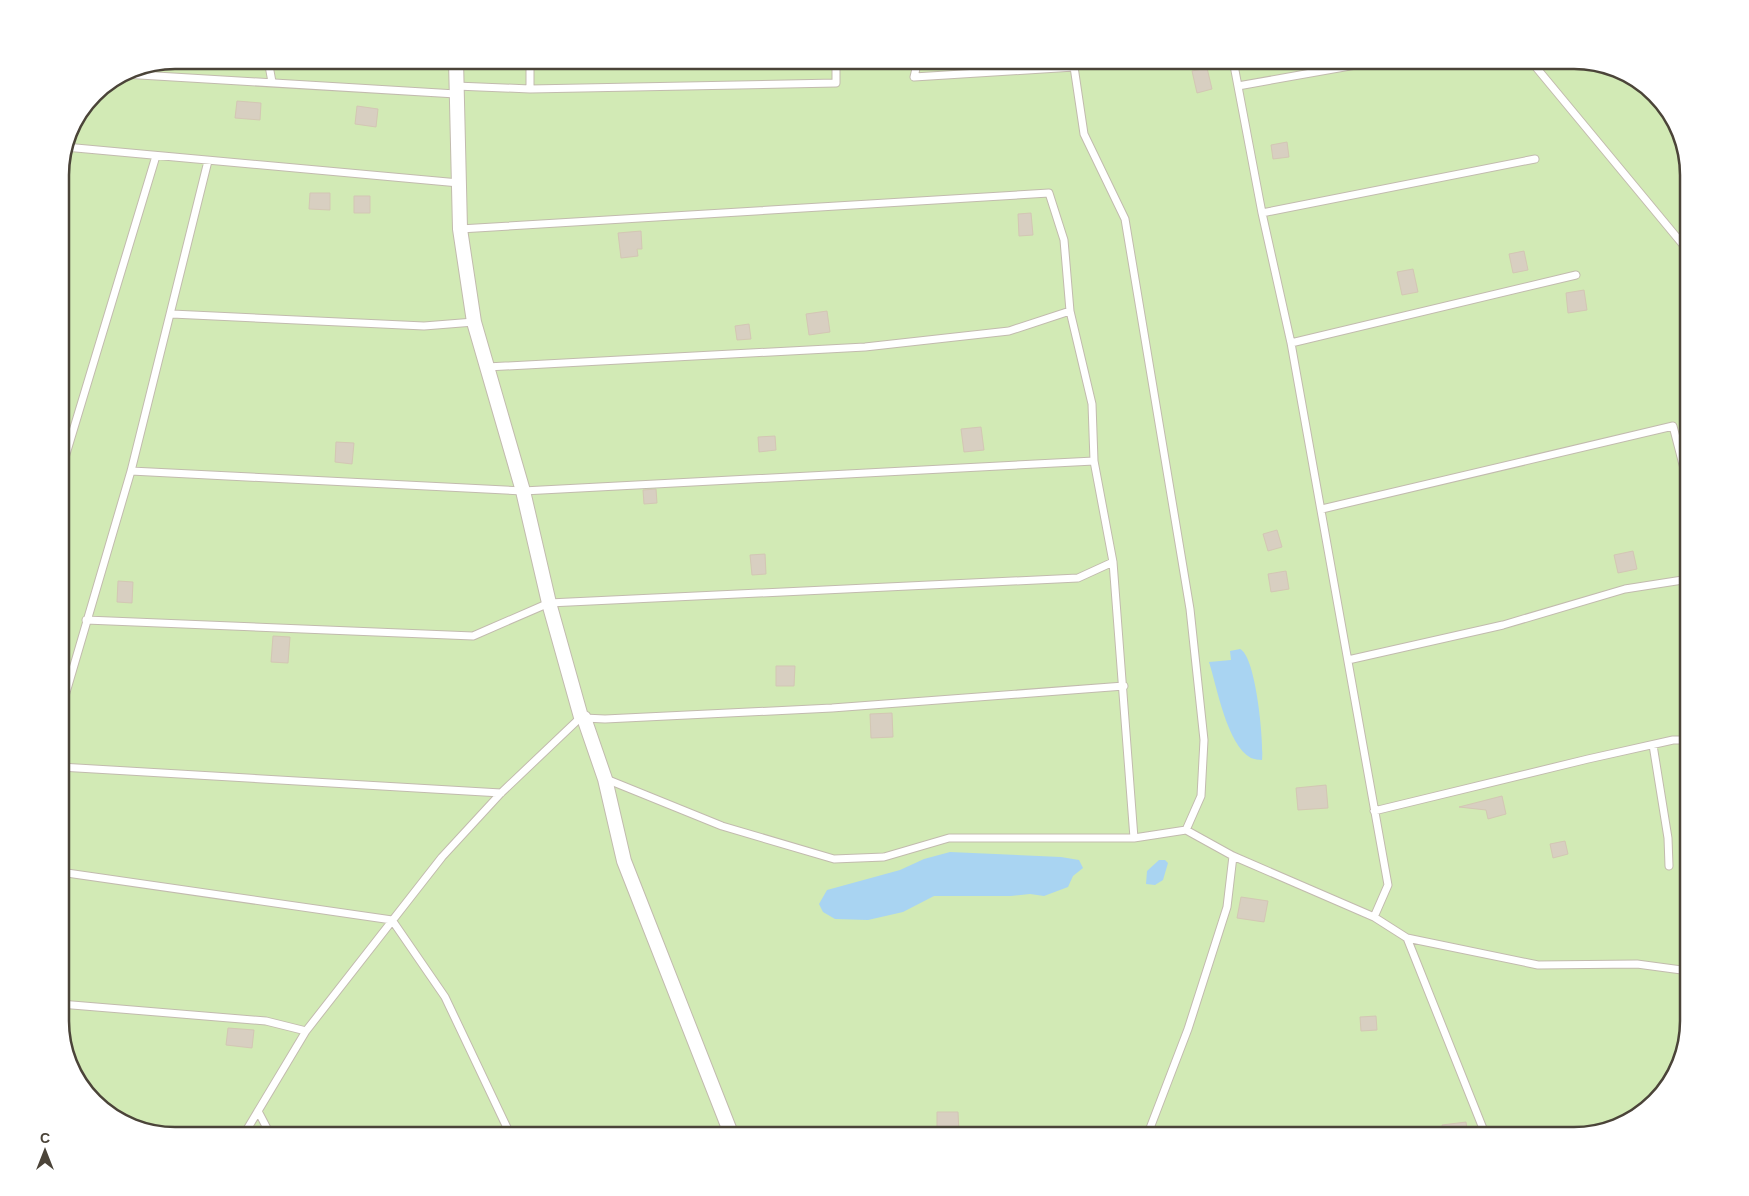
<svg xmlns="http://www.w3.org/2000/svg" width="1749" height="1196" viewBox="0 0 1749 1196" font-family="Barlow,sans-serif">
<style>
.green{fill:#d2eab5}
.water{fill:#a9d4f2}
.building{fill:#d8cfc1;stroke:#d3c7b4}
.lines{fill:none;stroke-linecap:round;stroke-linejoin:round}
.service-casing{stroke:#c2bbae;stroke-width:9}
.minor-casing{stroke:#c2bbae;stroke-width:16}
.service{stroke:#fff;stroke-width:7}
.minor{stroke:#fff;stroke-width:14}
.rim{fill:none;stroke:#4b4439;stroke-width:2.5}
</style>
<rect width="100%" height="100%" fill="#f6f3ec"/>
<!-- green -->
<path class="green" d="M 175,60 L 1574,60 L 1638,79 L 1677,124 L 1689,174 L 1689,1022 L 1670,1085 L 1631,1121 L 1575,1136 L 175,1136 L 111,1117 L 75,1078 L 60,1029 L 60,167 L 69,130 L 94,93 L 131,69 Z"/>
<!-- water -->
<path class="water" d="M 1240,649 C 1256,656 1264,742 1262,760 C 1259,760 1254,759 1251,758 C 1227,745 1217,687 1209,662 L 1231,660 L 1230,651 Z
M 950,852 L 1061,857 L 1079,860 L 1083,868 L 1073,876 L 1068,887 L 1044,896 L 1030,894 L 1011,896 L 934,896 L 903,912 L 868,920 L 835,919 L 823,912 L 819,904 L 827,890 L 900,870 L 924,859 Z
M 1159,860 L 1165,860 L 1168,863 L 1163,880 L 1155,885 L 1146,884 L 1147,871 Z"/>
<!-- building -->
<path class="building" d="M 1207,68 L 1212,89 L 1197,93 L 1192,71 Z
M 237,101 L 261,103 L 260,120 L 235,118 Z
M 357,106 L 378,109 L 376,127 L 355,124 Z
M 1287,142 L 1289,157 L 1273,159 L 1271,145 Z
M 310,193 L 330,193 L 330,210 L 309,209 Z
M 354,196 L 370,196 L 370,213 L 354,213 Z
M 1031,213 L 1033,235 L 1019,236 L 1018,214 Z
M 641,231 L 642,249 L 637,249 L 638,256 L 621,258 L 618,233 Z
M 1524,251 L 1528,270 L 1513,273 L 1509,254 Z
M 1413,269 L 1418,292 L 1402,295 L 1397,272 Z
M 1584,290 L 1587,310 L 1568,313 L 1566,293 Z
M 827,311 L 830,332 L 809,335 L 806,314 Z
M 749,324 L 751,339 L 737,340 L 735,326 Z
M 981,427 L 984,450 L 964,452 L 961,429 Z
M 775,436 L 776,450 L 759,452 L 758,437 Z
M 336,442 L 354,443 L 352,464 L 335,462 Z
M 656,489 L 657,503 L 644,504 L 643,490 Z
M 1277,530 L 1282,547 L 1268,551 L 1263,534 Z
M 1633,551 L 1637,569 L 1618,573 L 1614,555 Z
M 765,554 L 766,574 L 752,575 L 750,555 Z
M 1286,571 L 1289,589 L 1271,592 L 1268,574 Z
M 118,581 L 133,582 L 132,603 L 117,602 Z
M 273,636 L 290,637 L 288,663 L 271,662 Z
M 776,666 L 795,666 L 794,686 L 776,686 Z
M 892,713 L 893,737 L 871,738 L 870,714 Z
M 1326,785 L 1328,808 L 1298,810 L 1296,788 Z
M 1502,796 L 1506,814 L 1488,819 L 1486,810 L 1459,807 Z
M 1565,841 L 1568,854 L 1553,858 L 1550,844 Z
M 1241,897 L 1268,901 L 1264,922 L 1237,918 Z
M 1376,1016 L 1377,1030 L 1361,1031 L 1360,1017 Z
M 228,1028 L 254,1030 L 252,1048 L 226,1045 Z
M 937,1112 L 958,1112 L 959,1132 L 937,1133 Z
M 1466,1122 L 1468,1136 L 1443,1136 L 1442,1125 Z"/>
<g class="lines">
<!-- service casing -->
<g class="service-casing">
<path id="service" d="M 268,60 L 272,82
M 530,60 L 530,89
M 918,60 L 914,77 L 1074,67
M 1073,60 L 1084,134 L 1125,219 L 1190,609 L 1204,740 L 1201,796 L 1186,830
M 1233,60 L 1262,213 L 1291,343 L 1388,885 L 1374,917
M 1530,60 L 1689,252
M 123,74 L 456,94
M 456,86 L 530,89 L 836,83 L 836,60
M 1238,86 L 1384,60
M 65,147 L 459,183
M 1262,213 L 1535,159
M 460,229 L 1049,193 L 1064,240 L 1070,311 L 1092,404 L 1094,461 L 1113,562 L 1134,838
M 172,314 L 424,326 L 474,322
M 1291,343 L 1576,275
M 487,367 L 865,347 L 1009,331 L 1070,311
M 131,471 L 523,491 L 1094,461
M 60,474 L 156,156
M 1322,509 L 1673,426 L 1689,488
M 86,620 L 473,636 L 549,603 L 1078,578 L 1113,562
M 1348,660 L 1503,625 L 1625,589 L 1689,579
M 60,713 L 131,471 L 208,161
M 584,718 L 605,719 L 832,708 L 1124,686
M 1653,745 L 1668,838 L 1669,866
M 60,767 L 501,793
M 606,779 L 722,826 L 834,859 L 884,857 L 949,838 L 1134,838 L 1186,830 L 1233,856 L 1374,917 L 1407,938 L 1486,1136
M 1374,811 L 1588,759 L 1673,740 L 1689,740
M 60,872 L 392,920 L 445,997 L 511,1136
M 1407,938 L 1538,965 L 1637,964 L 1689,971
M 60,1004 L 266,1021 L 306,1031
M 258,1111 L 271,1136
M 243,1136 L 306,1031 L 442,857 L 501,793 L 581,717
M 1147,1136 L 1188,1029 L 1227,907 L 1233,856"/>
</g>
<!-- minor casing -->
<g class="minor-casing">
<path id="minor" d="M 456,60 L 460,229 L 474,322 L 523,491 L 549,603 L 581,717 L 584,718 L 605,779 L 624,861 L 732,1136"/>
</g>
<!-- service -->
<use href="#service" class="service"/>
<!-- minor -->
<use href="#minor" class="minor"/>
</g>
<!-- crop -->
<path d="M0 0H1749V1196H0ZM175 69H1574A106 106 0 0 1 1680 175V1021A106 106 0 0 1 1574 1127H175A106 106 0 0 1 69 1021V175A106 106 0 0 1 175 69Z" fill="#fff" fill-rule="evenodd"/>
<path class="rim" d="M175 69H1574A106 106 0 0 1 1680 175V1021A106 106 0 0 1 1574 1127H175A106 106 0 0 1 69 1021V175A106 106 0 0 1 175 69Z"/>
<!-- north arrow -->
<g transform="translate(45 1151)" stroke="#ffffff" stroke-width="4" paint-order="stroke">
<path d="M0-4L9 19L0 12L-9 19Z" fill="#4b4439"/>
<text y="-8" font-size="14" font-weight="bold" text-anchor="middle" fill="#4b4439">С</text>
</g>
</svg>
